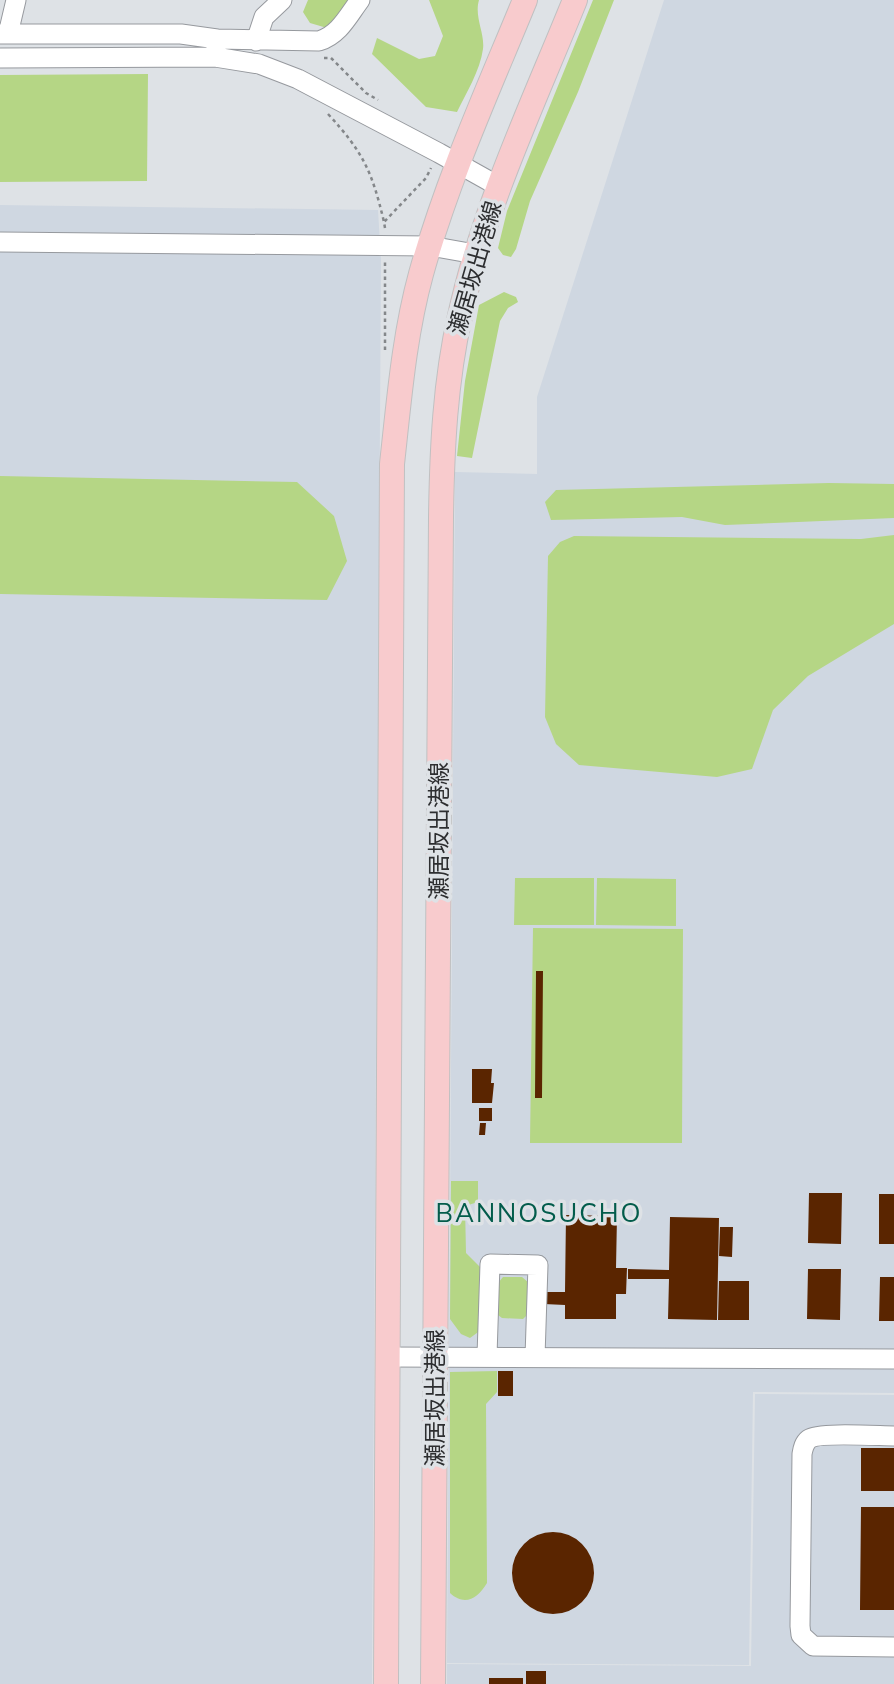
<svg xmlns="http://www.w3.org/2000/svg" width="894" height="1684" viewBox="0 0 894 1684" font-family="'Nunito Sans','Noto Sans JP',sans-serif">
<style>
.built{fill:#cfd7e1}
.green{fill:#b5d685}
.building{fill:#5a2500}
.lines{fill:none;stroke-linecap:round;stroke-linejoin:round}
.minor-casing{stroke:#96999e;stroke-width:21}
.major-casing{stroke:#c0c0c1;stroke-width:26}
.path{stroke:#84878a;stroke-width:2.5;stroke-dasharray:3.5 3.5;stroke-linecap:butt}
.minor{stroke:#fff;stroke-width:19}
.major{stroke:#f8cbcd;stroke-width:24}
.labels{text-anchor:middle;stroke-width:7;stroke-linejoin:round;paint-order:stroke}
.street-label{font-size:23px;fill:#2d2e30;stroke:#dee2e6}
.quarter-label{font-size:26px;letter-spacing:2px;fill:#035c4b;stroke:#dee2e6}
</style>
<rect width="100%" height="100%" fill="#dee2e6"/>
<!-- built -->
<path class="built" d="M 664,0 L 894,0 L 894,1393 L 753,1392 L 749,1665 L 447,1663 L 455,472 L 537,474 L 537,397 Z
M 0,205 L 378,210 L 381,261 L 372,1684 L 0,1684 Z
M 755,1394 L 894,1395 L 894,1684 L 447,1684 L 447,1664 L 751,1666 Z"/>
<!-- green -->
<path class="green" d="M 308,0 L 352,0 L 327,28 L 310,23 L 303,12 Z
M 429,0 L 479,0 C 474,17 485,33 483,49 C 480,71 466,93 457,112 L 426,107 L 372,54 L 377,38 L 419,59 L 435,56 L 443,36 Z
M 593,0 L 614,0 L 578,92 L 530,201 L 516,249 L 511,257 L 503,255 L 498,248 L 507,211 Z
M 148,74 L 147,181 L 0,182 L 0,75 Z
M 504,292 L 516,297 L 518,302 L 508,308 L 500,321 L 472,458 L 457,456 L 465,381 L 479,305 Z
M 0,476 L 297,482 L 334,516 L 347,561 L 327,600 L 0,594 Z
M 829,483 L 894,484 L 894,518 L 725,525 L 682,517 L 551,520 L 545,502 L 556,490 Z
M 894,535 L 894,624 L 808,676 L 773,710 L 752,769 L 717,777 L 579,765 L 556,744 L 545,717 L 548,556 L 560,542 L 574,536 L 861,539 Z
M 515,878 L 594,878 L 594,925 L 514,925 Z
M 597,878 L 676,879 L 676,926 L 596,925 Z
M 533,928 L 683,929 L 682,1143 L 530,1143 Z
M 451,1181 L 478,1181 L 478,1202 L 465,1206 L 466,1253 L 482,1269 L 481,1330 L 470,1338 L 461,1334 L 450,1319 Z
M 503,1277 L 522,1277 L 529,1283 L 529,1313 L 523,1319 L 502,1318 L 498,1315 L 498,1283 Z
M 497,1371 L 497,1392 L 486,1404 L 487,1583 C 478,1598 465,1607 450,1593 L 450,1372 Z"/>
<!-- building -->
<path class="building" d="M 536,971 L 543,971 L 542,1098 L 535,1098 Z
M 472,1069 L 492,1069 L 491,1083 L 494,1083 L 492,1103 L 472,1103 Z
M 479,1108 L 492,1108 L 492,1121 L 479,1121 Z
M 480,1123 L 486,1123 L 485,1135 L 479,1135 Z
M 809,1193 L 842,1193 L 841,1244 L 808,1243 Z
M 879,1194 L 894,1194 L 894,1244 L 879,1244 Z
M 566,1215 L 617,1216 L 616,1268 L 627,1268 L 626,1294 L 616,1294 L 616,1319 L 565,1319 L 565,1305 L 544,1304 L 546,1292 L 565,1292 Z
M 670,1217 L 719,1218 L 717,1320 L 668,1319 L 669,1279 L 628,1279 L 628,1269 L 669,1270 Z
M 720,1227 L 733,1227 L 732,1257 L 719,1256 Z
M 808,1269 L 841,1269 L 840,1320 L 807,1319 Z
M 880,1277 L 894,1277 L 894,1321 L 879,1321 Z
M 719,1281 L 749,1281 L 749,1320 L 718,1320 Z
M 498,1371 L 513,1371 L 513,1396 L 498,1396 Z
M 861,1448 L 894,1448 L 894,1491 L 861,1491 Z
M 861,1507 L 894,1507 L 894,1610 L 860,1610 Z
M512 1573a41 41 0 1 1 82 0a41 41 0 1 1-82 0Z
M 526,1671 L 546,1671 L 546,1684 L 526,1684 Z
M 489,1678 L 523,1678 L 523,1684 L 489,1684 Z"/>
<g class="lines">
<!-- minor casing -->
<g class="minor-casing">
<path id="minor" d="M 0,34 L 181,34 L 217,39 L 215,57
M 8,34 L 16,0
M 217,39 L 319,41 C 339,35 348,16 360,0
M 256,41 L 264,17 L 282,0
M 0,58 L 215,57 L 259,64 L 298,79 L 439,153 L 498,186
M 0,242 L 430,246 L 475,254
M 487,1356 L 490,1264 L 538,1265 L 535,1357
M 387,1357 L 894,1359
M 894,1436 C 879,1436 819,1432 809,1439 C 804,1443 803,1448 802,1454 L 800,1626 L 801,1635 L 813,1646 L 894,1647"/>
</g>
<!-- major casing -->
<g class="major-casing">
<path id="major" d="M 386,1684 L 392,464 C 399,401 404,336 421,274 C 447,180 488,90 525,0
M 433,1684 L 441,517 C 442,449 445,382 460,316 C 484,206 533,104 575,0"/>
</g>
<!-- path -->
<path class="path" d="M 324,58 L 331,58 L 366,93 L 378,100
M 328,114 C 363,152 372,171 384,222
M 385,228 L 384,222 L 426,178 L 431,168
M 385,350 L 385,262"/>
<!-- minor -->
<use href="#minor" class="minor"/>
<!-- major -->
<use href="#major" class="major"/>
</g>
<g class="labels">
<!-- street labels -->
<g class="street-label">
<text transform="translate(475 268) rotate(-74)" y="8">瀬居坂出港線</text>
<text transform="translate(439 831) rotate(-90)" y="8">瀬居坂出港線</text>
<text transform="translate(435 1398) rotate(-90)" y="8">瀬居坂出港線</text>
</g>
<!-- quarter labels -->
<g class="quarter-label">
<text x="539" y="1222">BANNOSUCHO</text>
</g>
</g>
</svg>
